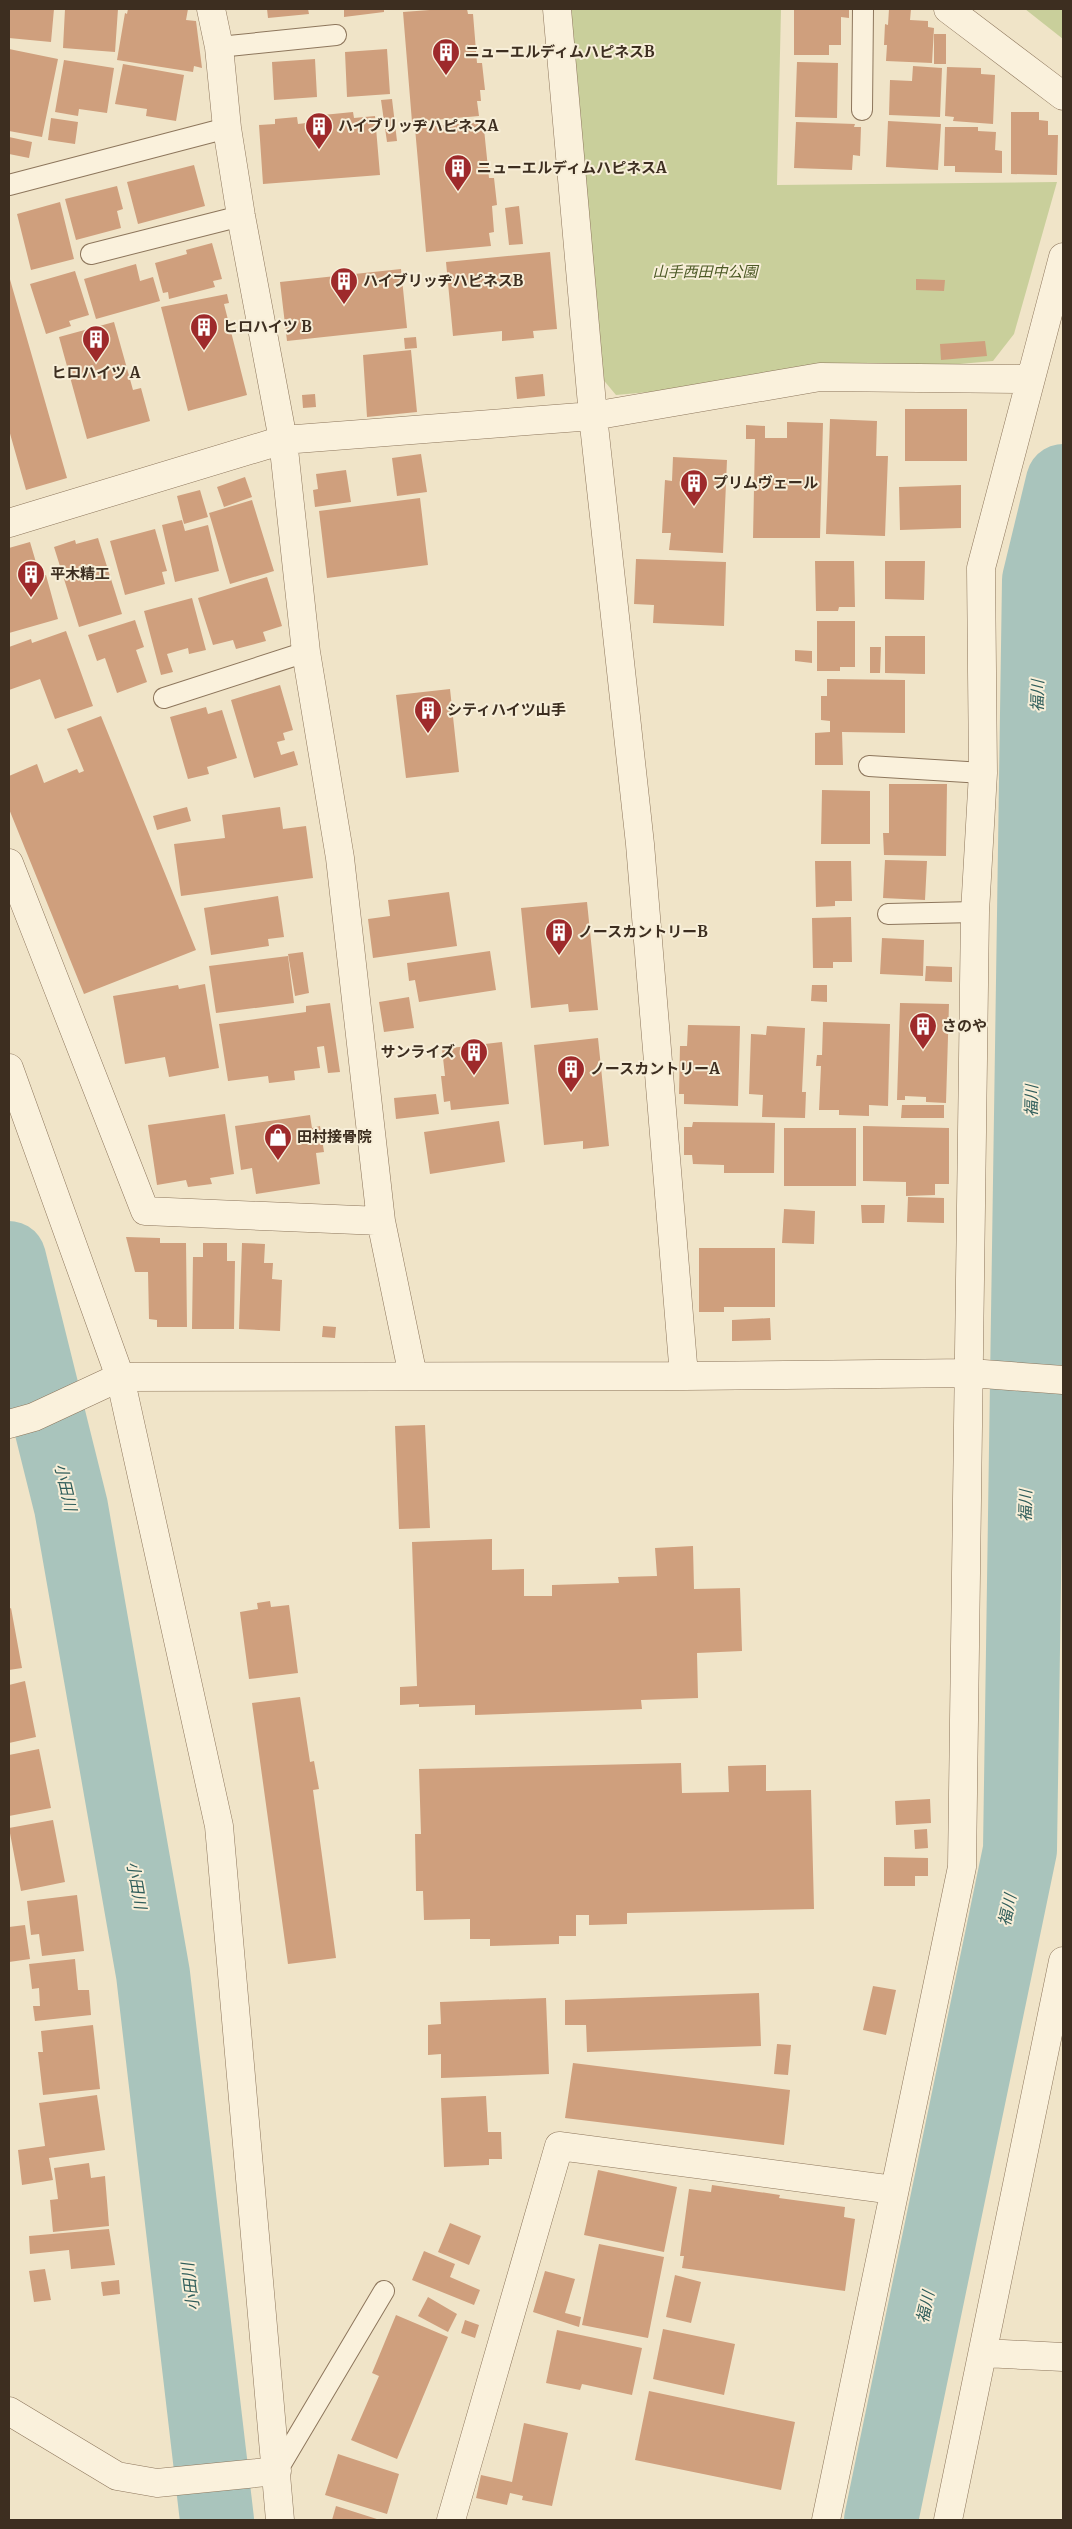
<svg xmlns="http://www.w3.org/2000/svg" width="1072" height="2529" viewBox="0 0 1072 2529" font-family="Merriweather,'Noto Sans JP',serif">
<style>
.green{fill:#c9cf9b}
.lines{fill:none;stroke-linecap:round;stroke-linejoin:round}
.stream{stroke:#6f938a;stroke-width:12}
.river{stroke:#a9c4bc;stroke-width:74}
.building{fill:#cf9f7d}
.lane-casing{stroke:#8d765c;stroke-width:22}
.street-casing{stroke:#8d765c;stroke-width:29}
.lane{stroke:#faf1dc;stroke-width:20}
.street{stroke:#faf1dc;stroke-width:28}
.labels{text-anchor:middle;stroke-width:4;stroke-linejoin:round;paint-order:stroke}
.poi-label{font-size:15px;font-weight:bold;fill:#3d2e20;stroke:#f7eed8;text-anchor:start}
.park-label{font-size:15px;font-style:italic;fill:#4d5a26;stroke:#f7eed8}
.water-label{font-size:16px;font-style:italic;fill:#2f5d5a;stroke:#f7eed8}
</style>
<rect width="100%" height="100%" fill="#f0e4c8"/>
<!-- green -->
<path class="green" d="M 570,9 L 781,9 L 777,185 L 1057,182 L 1014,334 L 993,361 L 616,395 L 601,377 Z
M 1025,9 L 1063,9 L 1063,39 Z"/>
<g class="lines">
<!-- stream -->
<path class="stream" d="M 23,1383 L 39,1378"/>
<!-- river -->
<path class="river" d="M 9,1258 L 71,1507 L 153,1974 L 217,2520
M 881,2520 L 1020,1850 L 1039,580 L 1063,481"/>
</g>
<!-- building -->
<path class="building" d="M 9,9 L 54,9 L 51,42 L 9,38 Z
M 65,9 L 118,9 L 115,52 L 63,48 Z
M 128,9 L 188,9 L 186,20 L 196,21 L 202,68 L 194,66 L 193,72 L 117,60 L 125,13 L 127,14 Z
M 267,9 L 308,9 L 309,14 L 268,18 Z
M 344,9 L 384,9 L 384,12 L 344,17 Z
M 443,9 L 467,9 L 468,14 L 473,14 L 477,63 L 482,63 L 485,90 L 480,90 L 481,101 L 477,101 L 479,116 L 412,122 L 403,12 Z
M 794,9 L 849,9 L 849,18 L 841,17 L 841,45 L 829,45 L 829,55 L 794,55 Z
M 889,9 L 911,9 L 910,20 L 928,21 L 928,27 L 934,28 L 932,63 L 886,61 L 887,45 L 884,45 L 885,24 L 888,25 Z
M 934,34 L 946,34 L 946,64 L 934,64 Z
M 9,49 L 58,59 L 42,137 L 9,131 Z
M 387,49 L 390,94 L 347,97 L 345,52 Z
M 315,59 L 317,97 L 274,100 L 272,62 Z
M 64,60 L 114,68 L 107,113 L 79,109 L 78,116 L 55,112 Z
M 797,62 L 838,63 L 837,118 L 795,117 Z
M 123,64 L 184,75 L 176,121 L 146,116 L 147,109 L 115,104 Z
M 913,66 L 942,68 L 940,117 L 889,115 L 890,80 L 912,81 Z
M 947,67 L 981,68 L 981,74 L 995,75 L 993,124 L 953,121 L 954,117 L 945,116 Z
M 392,99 L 397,141 L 387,142 L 381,100 Z
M 353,112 L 354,118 L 375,116 L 380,175 L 263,184 L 259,125 L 275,124 L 275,119 L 297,117 L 298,124 L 314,122 L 313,116 Z
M 1011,112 L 1039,112 L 1039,120 L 1048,121 L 1048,135 L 1058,135 L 1057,175 L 1011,174 Z
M 51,118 L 78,122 L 75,144 L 48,140 Z
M 888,121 L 941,124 L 938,170 L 886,167 Z
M 479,122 L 480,129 L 484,129 L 489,178 L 494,178 L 497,205 L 492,206 L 494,232 L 489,233 L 491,246 L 426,252 L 415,128 Z
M 796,122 L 855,124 L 854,127 L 861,127 L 860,156 L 853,155 L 852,170 L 794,168 Z
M 945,127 L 978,127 L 978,131 L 996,132 L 995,150 L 1002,151 L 1002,173 L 955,172 L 955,166 L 944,166 Z
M 9,137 L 32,142 L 29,158 L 9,154 Z
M 194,165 L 205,206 L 138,224 L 127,182 Z
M 117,186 L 123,209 L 117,211 L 121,228 L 76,240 L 65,199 Z
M 60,202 L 74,259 L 31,270 L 17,214 Z
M 519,206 L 523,244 L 509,245 L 505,208 Z
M 212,243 L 222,279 L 213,281 L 215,287 L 169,299 L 168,292 L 163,293 L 155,263 L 187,254 L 186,250 Z
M 550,252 L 557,329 L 533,331 L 534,338 L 502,341 L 502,331 L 453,336 L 446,262 Z
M 136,264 L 140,281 L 153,277 L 160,301 L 96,319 L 84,279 Z
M 401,269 L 407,328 L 287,341 L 280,282 Z
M 75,271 L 89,315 L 69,321 L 71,326 L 46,334 L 30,284 Z
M 9,276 L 67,478 L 26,490 L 9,430 Z
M 916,279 L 945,280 L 944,291 L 916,290 Z
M 227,294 L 229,303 L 224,304 L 247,395 L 188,411 L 161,307 Z
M 114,322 L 133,390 L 141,388 L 150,421 L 87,439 L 59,337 Z
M 416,337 L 417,348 L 405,349 L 404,338 Z
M 985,341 L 987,356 L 941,360 L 940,344 Z
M 411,350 L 417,412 L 367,417 L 363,355 Z
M 543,374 L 545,396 L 517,399 L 515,377 Z
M 315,394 L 316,407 L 303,408 L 302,395 Z
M 905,409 L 967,409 L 967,461 L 905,461 Z
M 830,419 L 877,421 L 876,456 L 888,456 L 885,536 L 826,534 Z
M 787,422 L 823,423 L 820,538 L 753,538 L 755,439 L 746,439 L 746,425 L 765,426 L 765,438 L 787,438 Z
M 421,454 L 427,492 L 397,496 L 392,458 Z
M 673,457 L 727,460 L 723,553 L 669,550 L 671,533 L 662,533 L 665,480 L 672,481 Z
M 346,470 L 351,502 L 315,507 L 313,490 L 318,489 L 316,474 Z
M 245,477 L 252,497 L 224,507 L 217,487 Z
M 961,485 L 961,528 L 900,530 L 899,487 Z
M 200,490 L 208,517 L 184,524 L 177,496 Z
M 420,498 L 428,565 L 327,578 L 319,511 Z
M 252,500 L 274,571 L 230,584 L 209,513 Z
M 182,520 L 185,531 L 208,525 L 219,571 L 175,582 L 162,525 Z
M 155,529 L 167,571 L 162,572 L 165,584 L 125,595 L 110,541 Z
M 98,538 L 122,614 L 79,627 L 54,547 L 75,540 L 76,544 Z
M 30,542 L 40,576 L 46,575 L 58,619 L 9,633 L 9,548 Z
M 636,559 L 726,562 L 724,626 L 653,623 L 654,605 L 634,604 Z
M 815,561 L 854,561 L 855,607 L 839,607 L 838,611 L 816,611 Z
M 885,561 L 925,561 L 924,600 L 885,599 Z
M 267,577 L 282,626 L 263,632 L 266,641 L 236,649 L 233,640 L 213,645 L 198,598 Z
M 192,598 L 206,650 L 189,654 L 188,648 L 167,654 L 173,672 L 161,675 L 144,611 Z
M 135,620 L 144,647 L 136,650 L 147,682 L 117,693 L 105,658 L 97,661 L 88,635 Z
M 817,621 L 855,621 L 855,667 L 840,667 L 840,671 L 817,671 Z
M 66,631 L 93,706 L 55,719 L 40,679 L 9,690 L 9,647 L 31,639 L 32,643 Z
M 885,636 L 925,636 L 925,674 L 885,673 Z
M 870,647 L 881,647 L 880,673 L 870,673 Z
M 795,650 L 812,651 L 812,663 L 795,661 Z
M 827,679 L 905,680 L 905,733 L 842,732 L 843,765 L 815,765 L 815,733 L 830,732 L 830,721 L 821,720 L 821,696 L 827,696 Z
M 280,685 L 293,730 L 283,733 L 285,740 L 277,742 L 281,755 L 294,751 L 298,765 L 254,778 L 231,700 Z
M 450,689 L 459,772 L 406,778 L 396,695 Z
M 206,707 L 208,714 L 222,710 L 237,758 L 207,767 L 209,774 L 188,779 L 170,717 Z
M 101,716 L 196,950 L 84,994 L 9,809 L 9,776 L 37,764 L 44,783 L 77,769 L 79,773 L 84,771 L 67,729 Z
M 889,784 L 947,784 L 946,856 L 884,855 L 883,833 L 889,833 Z
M 822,790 L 870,791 L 870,844 L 821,844 Z
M 187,807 L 191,821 L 157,830 L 153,816 Z
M 280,807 L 283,829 L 306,826 L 313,878 L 181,896 L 174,844 L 225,838 L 222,815 Z
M 885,860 L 927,861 L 925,900 L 883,898 Z
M 815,861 L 851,861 L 852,901 L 835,901 L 835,906 L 816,907 Z
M 449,892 L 457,946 L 373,958 L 368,919 L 390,916 L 388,900 Z
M 278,896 L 284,937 L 268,939 L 269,946 L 211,955 L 204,908 Z
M 587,902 L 598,1010 L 569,1012 L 568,1004 L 531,1008 L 521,908 Z
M 851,917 L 852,962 L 833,962 L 833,968 L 813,968 L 812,918 Z
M 882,938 L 924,940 L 923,976 L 880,974 Z
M 490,951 L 496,990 L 419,1002 L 415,980 L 409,981 L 407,963 Z
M 303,952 L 309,993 L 295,996 L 288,954 Z
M 288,956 L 294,1003 L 216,1013 L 209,966 Z
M 926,966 L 952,967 L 952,982 L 925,981 Z
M 205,984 L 219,1068 L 169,1077 L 165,1057 L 125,1064 L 113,996 L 178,985 L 179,989 Z
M 812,985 L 827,985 L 827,1002 L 811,1001 Z
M 409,997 L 414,1028 L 384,1032 L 379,1002 Z
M 330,1003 L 340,1072 L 328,1073 L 324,1046 L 317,1047 L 320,1068 L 294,1071 L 295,1080 L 269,1083 L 268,1076 L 228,1081 L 219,1024 L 306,1012 L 306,1006 Z
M 900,1003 L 949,1004 L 946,1103 L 926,1102 L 926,1097 L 905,1096 L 905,1100 L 897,1100 Z
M 823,1022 L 890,1024 L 888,1106 L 869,1105 L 869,1116 L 839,1115 L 839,1110 L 819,1110 L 821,1066 L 816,1066 L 817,1055 L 822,1055 Z
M 688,1025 L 740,1026 L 738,1106 L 684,1104 L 684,1094 L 679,1094 L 680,1046 L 687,1046 Z
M 767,1026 L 805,1028 L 802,1092 L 806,1092 L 805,1118 L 762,1117 L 763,1095 L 749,1094 L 751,1034 L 766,1035 Z
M 598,1038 L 609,1146 L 583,1149 L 583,1141 L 544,1145 L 534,1045 Z
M 502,1042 L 509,1104 L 451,1110 L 450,1101 L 444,1102 L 441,1076 L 445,1076 L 442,1049 Z
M 436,1094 L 439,1114 L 396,1119 L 394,1098 Z
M 902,1105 L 944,1105 L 944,1118 L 901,1118 Z
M 225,1114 L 234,1174 L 210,1178 L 212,1184 L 188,1187 L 186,1180 L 157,1185 L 148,1125 Z
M 310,1115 L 312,1128 L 320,1126 L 324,1152 L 316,1153 L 320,1184 L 256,1194 L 252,1168 L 241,1170 L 235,1126 Z
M 499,1121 L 505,1162 L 430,1174 L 424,1132 Z
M 693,1122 L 775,1123 L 774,1173 L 724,1173 L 724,1165 L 693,1164 L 692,1155 L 684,1155 L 684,1127 L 692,1127 Z
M 863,1126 L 949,1128 L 949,1184 L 935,1184 L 935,1195 L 906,1196 L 906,1182 L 863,1181 Z
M 784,1128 L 856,1128 L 856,1186 L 784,1186 Z
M 908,1197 L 944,1198 L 944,1223 L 907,1222 Z
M 861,1205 L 885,1205 L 884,1223 L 862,1223 Z
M 784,1209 L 815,1211 L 814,1244 L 782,1243 Z
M 126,1237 L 160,1238 L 160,1243 L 186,1243 L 187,1327 L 157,1327 L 157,1320 L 149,1319 L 148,1272 L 135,1272 Z
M 203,1243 L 227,1243 L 227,1261 L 235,1261 L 234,1329 L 192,1329 L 193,1257 L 203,1257 Z
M 242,1243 L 265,1244 L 264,1263 L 273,1263 L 272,1279 L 282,1280 L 280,1331 L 239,1329 Z
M 699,1248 L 775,1248 L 775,1307 L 724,1307 L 724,1312 L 699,1312 Z
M 770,1318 L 771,1340 L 732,1341 L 732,1320 Z
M 323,1326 L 336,1327 L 335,1338 L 322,1337 Z
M 425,1425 L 430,1528 L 399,1529 L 395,1426 Z
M 492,1539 L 492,1570 L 524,1569 L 524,1596 L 552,1596 L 552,1585 L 619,1583 L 618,1577 L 657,1576 L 655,1548 L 693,1546 L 694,1589 L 740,1588 L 742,1651 L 697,1653 L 698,1698 L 641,1700 L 642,1709 L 475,1715 L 475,1705 L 419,1707 L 419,1704 L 400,1705 L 400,1687 L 417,1686 L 412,1542 Z
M 270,1601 L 271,1607 L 289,1605 L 298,1673 L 249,1679 L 240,1612 L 258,1609 L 257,1603 Z
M 11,1608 L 22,1668 L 9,1670 L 9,1609 Z
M 25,1681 L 36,1737 L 9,1743 L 9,1685 Z
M 300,1697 L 310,1762 L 314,1761 L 319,1789 L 313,1790 L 336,1958 L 288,1964 L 252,1703 Z
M 39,1749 L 51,1808 L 9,1816 L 9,1755 Z
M 681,1763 L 682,1793 L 729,1792 L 728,1766 L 766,1765 L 766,1791 L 811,1790 L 814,1909 L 627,1913 L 627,1924 L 589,1925 L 589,1915 L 576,1915 L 576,1936 L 559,1936 L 559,1944 L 490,1946 L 490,1939 L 470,1939 L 470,1919 L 424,1920 L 423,1891 L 416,1891 L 415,1834 L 421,1834 L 419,1769 Z
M 930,1799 L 931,1823 L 896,1825 L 895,1801 Z
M 53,1820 L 65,1882 L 21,1891 L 9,1828 Z
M 927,1829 L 928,1848 L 915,1849 L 914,1830 Z
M 884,1857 L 928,1858 L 928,1876 L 915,1876 L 915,1886 L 884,1886 Z
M 77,1895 L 84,1951 L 42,1956 L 39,1934 L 31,1935 L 27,1901 Z
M 25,1925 L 30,1959 L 9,1962 L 9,1927 Z
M 75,1959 L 78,1990 L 89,1990 L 91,2015 L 35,2021 L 33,2006 L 40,2006 L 39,1988 L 32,1989 L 29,1964 Z
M 873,1986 L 896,1990 L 886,2035 L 863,2030 Z
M 759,1993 L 761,2046 L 587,2052 L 586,2025 L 565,2025 L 565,2000 Z
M 546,1998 L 549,2074 L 441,2078 L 441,2054 L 428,2055 L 428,2025 L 441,2024 L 440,2002 Z
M 93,2025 L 100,2089 L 43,2095 L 38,2052 L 43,2052 L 41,2031 Z
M 777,2044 L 791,2045 L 788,2075 L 774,2074 Z
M 573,2063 L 790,2090 L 784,2145 L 565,2118 Z
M 97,2095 L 105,2150 L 49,2158 L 53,2180 L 22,2185 L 18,2150 L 45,2146 L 39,2103 Z
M 486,2096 L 488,2132 L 501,2132 L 502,2159 L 489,2159 L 489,2165 L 444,2167 L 441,2098 Z
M 89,2163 L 91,2178 L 105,2176 L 109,2226 L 53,2232 L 50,2200 L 58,2199 L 54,2168 Z
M 598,2170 L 677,2187 L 664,2252 L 584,2235 Z
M 712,2185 L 780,2195 L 779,2198 L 845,2207 L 844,2217 L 855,2219 L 845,2291 L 682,2268 L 684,2256 L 680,2256 L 689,2189 L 711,2192 Z
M 450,2223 L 481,2236 L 469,2265 L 438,2252 Z
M 109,2229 L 115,2265 L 71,2269 L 69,2250 L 30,2254 L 29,2236 Z
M 599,2244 L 664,2257 L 648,2338 L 582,2325 Z
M 424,2251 L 455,2264 L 450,2277 L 480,2290 L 474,2305 L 412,2280 Z
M 45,2269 L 51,2300 L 34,2302 L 29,2271 Z
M 545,2271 L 575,2279 L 565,2313 L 581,2317 L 579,2327 L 533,2312 Z
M 675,2275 L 701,2282 L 691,2323 L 666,2317 Z
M 119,2280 L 120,2294 L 103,2296 L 101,2282 Z
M 428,2297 L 457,2314 L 448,2332 L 418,2316 Z
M 396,2315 L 448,2337 L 397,2459 L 351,2440 L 379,2376 L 372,2373 Z
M 465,2320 L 479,2325 L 475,2338 L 461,2333 Z
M 663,2329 L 735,2344 L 724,2395 L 653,2379 Z
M 557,2330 L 642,2348 L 632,2395 L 582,2384 L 580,2390 L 546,2383 Z
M 649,2391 L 795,2422 L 781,2490 L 635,2460 Z
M 524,2423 L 568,2433 L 552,2506 L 522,2500 L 523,2496 L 510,2493 L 507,2505 L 476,2498 L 481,2475 L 512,2482 Z
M 338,2454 L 399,2474 L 387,2514 L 325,2495 Z
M 336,2506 L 380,2520 L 332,2520 Z"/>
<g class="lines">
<!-- lane casing -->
<g class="lane-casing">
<path id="lane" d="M 219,47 L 336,35
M 862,110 L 863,9
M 9,185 L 227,128
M 91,254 L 241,216
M 164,698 L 306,652
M 869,766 L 983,773
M 888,914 L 975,912
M 277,2471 L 384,2291"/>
</g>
<!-- street casing -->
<g class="street-casing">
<path id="street" d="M 211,9 L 219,47 L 227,128 L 241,216 L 283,440 L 306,652 L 340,858 L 381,1221 L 413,1376
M 557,9 L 593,416 L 640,844 L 684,1376
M 948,9 L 1063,96
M 9,523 L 283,440 L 593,416 L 820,377 L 1030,379
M 9,863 L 145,1211 L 381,1221
M 9,1068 L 120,1377 L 219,1826 L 280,2520
M 9,1424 L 34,1417 L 120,1377 L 684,1376 L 970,1373 L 1063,1380
M 984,2353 L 1063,2357
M 9,2411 L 117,2476 L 157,2483 L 277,2471
M 451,2520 L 559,2146 L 894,2190
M 826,2520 L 962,1867 L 975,912 L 983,773 L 981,568 L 1063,257
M 948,2520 L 1063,1961"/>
</g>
<!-- lane -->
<use href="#lane" class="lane"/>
<!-- street -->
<use href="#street" class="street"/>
</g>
<!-- icons -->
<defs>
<g id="building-pin" transform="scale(1.4375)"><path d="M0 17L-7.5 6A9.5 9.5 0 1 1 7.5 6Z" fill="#9e2a2b" stroke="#f7eed8"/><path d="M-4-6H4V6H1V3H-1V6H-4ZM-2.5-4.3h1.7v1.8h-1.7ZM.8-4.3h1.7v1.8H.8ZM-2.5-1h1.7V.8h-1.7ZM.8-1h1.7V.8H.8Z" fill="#fff"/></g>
<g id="shop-pin" transform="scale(1.4375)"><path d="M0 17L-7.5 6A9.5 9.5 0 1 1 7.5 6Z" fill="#9e2a2b" stroke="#f7eed8"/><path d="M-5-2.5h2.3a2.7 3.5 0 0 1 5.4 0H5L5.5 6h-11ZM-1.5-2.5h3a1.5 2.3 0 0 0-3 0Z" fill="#fff"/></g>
</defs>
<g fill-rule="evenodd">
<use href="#building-pin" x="446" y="52"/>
<use href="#building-pin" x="319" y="126"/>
<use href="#building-pin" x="458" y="168"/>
<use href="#building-pin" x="344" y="281"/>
<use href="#building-pin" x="204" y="327"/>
<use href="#building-pin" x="96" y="339"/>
<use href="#building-pin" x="694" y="483"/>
<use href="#building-pin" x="31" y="574"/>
<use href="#building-pin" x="428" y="710"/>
<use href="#building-pin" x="559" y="932"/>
<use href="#building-pin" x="923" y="1026"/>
<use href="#building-pin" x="474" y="1052"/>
<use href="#building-pin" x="571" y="1069"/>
<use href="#shop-pin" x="278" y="1137"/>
</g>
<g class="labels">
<!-- poi labels -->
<g class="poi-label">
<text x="465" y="57">ニューエルディムハピネスB</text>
<text x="338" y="131">ハイブリッヂハピネスA</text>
<text x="477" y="173">ニューエルディムハピネスA</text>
<text x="363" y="286">ハイブリッヂハピネスB</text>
<text x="223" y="332">ヒロハイツ B</text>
<text x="96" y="378" text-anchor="middle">ヒロハイツ A</text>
<text x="713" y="488">プリムヴェール</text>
<text x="50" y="579">平木精工</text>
<text x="447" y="715">シティハイツ山手</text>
<text x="578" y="937">ノースカントリーB</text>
<text x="942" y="1031">さのや</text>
<text x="455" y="1057" text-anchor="end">サンライズ</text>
<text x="590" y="1074">ノースカントリーA</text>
<text x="297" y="1142">田村接骨院</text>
</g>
<!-- park labels -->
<g class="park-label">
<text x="705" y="277">山手西田中公園</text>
</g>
<!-- water labels -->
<g class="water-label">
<text transform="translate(1037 696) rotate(-89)" y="6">福川</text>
<text transform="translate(1031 1101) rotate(-89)" y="6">福川</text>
<text transform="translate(66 1487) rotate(77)" y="6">小田川</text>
<text transform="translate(1025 1506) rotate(-89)" y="6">福川</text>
<text transform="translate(137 1885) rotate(80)" y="6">小田川</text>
<text transform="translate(1007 1910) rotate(-78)" y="6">福川</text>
<text transform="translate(190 2287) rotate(-97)" y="6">小田川</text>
<text transform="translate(925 2307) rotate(-78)" y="6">福川</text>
</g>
</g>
<!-- border -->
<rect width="1072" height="2529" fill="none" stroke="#3d2e20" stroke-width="20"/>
</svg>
